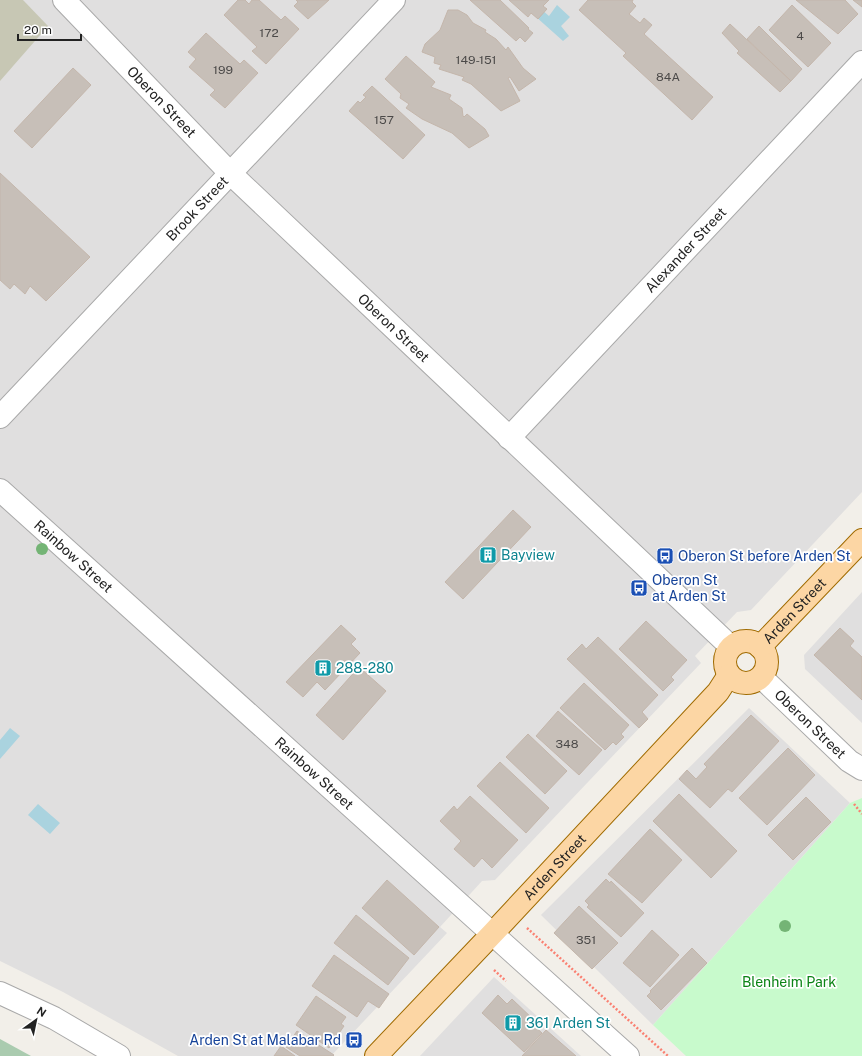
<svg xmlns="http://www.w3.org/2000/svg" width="862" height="1056" viewBox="0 0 862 1056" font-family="'Public Sans',sans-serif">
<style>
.residential{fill:#e0dfdf}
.construction{fill:#c7c7b4}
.cemetery{fill:#aacbaf}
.park{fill:#c8facc}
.water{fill:#aad3df}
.building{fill:#c7bfb8;stroke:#c4b6ab}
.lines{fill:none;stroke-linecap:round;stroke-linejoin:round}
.minor-casing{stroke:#a9a9a9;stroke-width:24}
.major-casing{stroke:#a06b00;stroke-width:24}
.path{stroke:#fa8072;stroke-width:2.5;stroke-dasharray:2 2;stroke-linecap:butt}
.minor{stroke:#fff;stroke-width:22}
.major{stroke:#fcd6a4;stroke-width:22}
.tree{fill:#74b475}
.labels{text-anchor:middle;stroke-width:3.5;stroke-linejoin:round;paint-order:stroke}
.number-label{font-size:12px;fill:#4b4948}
.street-label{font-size:14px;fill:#222;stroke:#fff}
.culture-label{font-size:14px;fill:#0d838f;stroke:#fff;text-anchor:start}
.transit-label{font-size:14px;fill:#164399;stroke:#fff;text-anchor:start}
.park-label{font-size:14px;fill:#0c8416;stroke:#fff}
</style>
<rect width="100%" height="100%" fill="#f2efe9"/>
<!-- residential -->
<path class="residential" d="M 0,0 L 862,0 L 862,492 L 751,610 L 737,612 L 695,656 L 701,663 L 495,880 L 482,881 L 440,927 L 447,933 L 331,1056 L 178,1056 L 63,992 L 0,961 Z
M 862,592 L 862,723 L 805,669 L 804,655 Z
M 749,708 L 850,803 L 653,1025 L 541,915 Z
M 494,977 L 581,1056 L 420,1056 Z"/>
<!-- construction -->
<path class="construction" d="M 0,0 L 23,0 L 48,26 L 0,81 Z"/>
<!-- cemetery -->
<path class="cemetery" d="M 0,1039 L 31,1056 L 0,1056 Z"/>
<!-- park -->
<path class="park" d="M 862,798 L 862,1056 L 686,1056 L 653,1025 L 850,803 Z"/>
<!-- water -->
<path class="water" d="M 557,5 L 570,17 L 561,26 L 569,36 L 563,41 L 535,16 L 542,10 L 549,16 Z
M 10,728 L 20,736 L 0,759 L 0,740 Z
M 38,804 L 60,823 L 50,834 L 28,815 Z"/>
<!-- building -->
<path class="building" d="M 238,0 L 245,0 L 249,4 L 252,0 L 259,0 L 281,20 L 285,16 L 299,29 L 266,64 L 252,51 L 257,47 L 224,15 Z
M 296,0 L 329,0 L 308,19 L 294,6 L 298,2 Z
M 470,0 L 500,0 L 529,28 L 528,29 L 533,33 L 525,42 L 520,37 L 516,41 Z
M 509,0 L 549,0 L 543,6 L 547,9 L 538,19 L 531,13 L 528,17 Z
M 588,0 L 633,0 L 632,2 L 636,6 L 629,14 L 640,23 L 644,18 L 652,25 L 644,34 L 713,97 L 692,120 L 623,56 L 626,53 L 579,10 Z
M 796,0 L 845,0 L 858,14 L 838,34 Z
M 853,0 L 862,0 L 862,7 Z
M 792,5 L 831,43 L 808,67 L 769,30 Z
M 448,10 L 458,10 L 467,15 L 473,23 L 486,30 L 485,32 L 496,39 L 506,50 L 508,47 L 523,68 L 536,79 L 519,91 L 510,77 L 508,78 L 520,101 L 501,111 L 471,84 L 462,80 L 464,77 L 439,69 L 441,65 L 434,63 L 435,57 L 422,52 L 425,44 L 440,30 Z
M 730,24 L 791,81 L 780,92 L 737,53 L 739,51 L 722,33 Z
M 759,26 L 802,69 L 791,81 L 747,39 Z
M 206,33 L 240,64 L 244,60 L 258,73 L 225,108 L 210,95 L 215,90 L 189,67 L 196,59 L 188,52 Z
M 406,56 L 435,82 L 431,87 L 451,95 L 449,99 L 462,108 L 463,116 L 464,117 L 467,114 L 485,129 L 489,136 L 469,148 L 452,133 L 422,119 L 406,108 L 409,104 L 400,98 L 401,94 L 385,79 Z
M 73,68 L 91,85 L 32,148 L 14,131 Z
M 372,86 L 425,135 L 403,159 L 349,111 L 358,101 L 360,103 L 366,97 L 363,95 Z
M 0,173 L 90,257 L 46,301 L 30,286 L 25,294 L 14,284 L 10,289 L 0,280 Z
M 513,510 L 531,527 L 463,599 L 445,582 Z
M 646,621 L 687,660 L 671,677 L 674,680 L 663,691 L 619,649 Z
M 341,625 L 356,639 L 351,644 L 360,653 L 325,690 L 317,682 L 303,697 L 286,682 Z
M 840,628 L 854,641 L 850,646 L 862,657 L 862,700 L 814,655 Z
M 598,637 L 658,695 L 642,712 L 648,719 L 639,728 L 567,659 L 582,644 L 586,649 Z
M 359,667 L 386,691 L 343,740 L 316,715 Z
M 584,683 L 629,725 L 621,734 L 624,737 L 616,745 L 613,742 L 605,750 L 560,708 Z
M 558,711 L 602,750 L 579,775 L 536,736 Z
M 751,715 L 779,741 L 732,792 L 728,789 L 710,808 L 679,779 L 687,770 L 696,779 L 707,767 L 704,764 Z
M 528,734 L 567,771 L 545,794 L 506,757 Z
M 788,748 L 815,775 L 767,825 L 739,798 Z
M 500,762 L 549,808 L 526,833 L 477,786 Z
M 679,794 L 737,851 L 711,878 L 653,821 Z
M 470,796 L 518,840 L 492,868 L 482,858 L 474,867 L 454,849 L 461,841 L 440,821 L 454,806 L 457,810 Z
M 806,797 L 831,822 L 793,860 L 768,835 Z
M 650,829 L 682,860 L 642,903 L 608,874 Z
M 606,879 L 610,883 L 611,881 L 644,913 L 621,937 L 587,907 L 589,905 L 585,901 Z
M 387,880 L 439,927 L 414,955 L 362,908 Z
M 579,906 L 618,943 L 592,969 L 554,933 Z
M 356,915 L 409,958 L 388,985 L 334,943 Z
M 652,930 L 679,955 L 650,987 L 623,963 Z
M 692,948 L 707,963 L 661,1010 L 647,996 L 651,992 L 650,991 Z
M 334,955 L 389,994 L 379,1008 L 368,1001 L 357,1017 L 312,986 Z
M 498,995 L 507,1004 L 512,999 L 535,1021 L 532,1024 L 542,1033 L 524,1052 L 482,1013 Z
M 316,996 L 346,1017 L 341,1024 L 344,1026 L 329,1048 L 296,1025 Z
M 546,1030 L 576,1056 L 522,1056 Z
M 297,1031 L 334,1055 L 333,1056 L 300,1056 L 286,1047 Z
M 281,1046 L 295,1056 L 274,1056 Z"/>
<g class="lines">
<!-- minor casing -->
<g class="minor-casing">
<g id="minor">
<path id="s1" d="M 64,0 L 231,174 L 731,647"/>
<path id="s2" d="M 0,417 L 394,0"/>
<path id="s3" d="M 509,438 L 862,62"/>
<path id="s4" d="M 0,490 L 628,1056"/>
<path id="s5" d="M 761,677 L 849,761 L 862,769"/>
<path d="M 0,993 L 54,1018 L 119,1056"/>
</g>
</g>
<!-- major casing -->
<g class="major-casing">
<g id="major">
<circle cx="746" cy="662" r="21"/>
<path id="s6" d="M 760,647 L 862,540"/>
<path id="s7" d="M 376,1056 L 493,933 L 718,692 L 729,675"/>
</g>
</g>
<!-- path -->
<path class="path" d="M 854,804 L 862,814
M 527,928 L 668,1056
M 494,970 L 506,981"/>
<!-- minor -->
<use href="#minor" class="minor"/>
<!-- major -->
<use href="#major" class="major"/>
</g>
<!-- trees -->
<g class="tree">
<circle cx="42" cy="549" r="6"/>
<circle cx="785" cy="926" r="6"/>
</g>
<!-- icons -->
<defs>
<g id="building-square" transform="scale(0.9)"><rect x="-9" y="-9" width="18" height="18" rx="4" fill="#0f9aa8" stroke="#fff"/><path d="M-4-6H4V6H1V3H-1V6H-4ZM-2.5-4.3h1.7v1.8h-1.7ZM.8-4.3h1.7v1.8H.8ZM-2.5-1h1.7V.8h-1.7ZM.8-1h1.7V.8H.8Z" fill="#fff"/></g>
<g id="bus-square" transform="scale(0.9)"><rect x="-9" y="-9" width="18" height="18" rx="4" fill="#1a4fb4" stroke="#fff"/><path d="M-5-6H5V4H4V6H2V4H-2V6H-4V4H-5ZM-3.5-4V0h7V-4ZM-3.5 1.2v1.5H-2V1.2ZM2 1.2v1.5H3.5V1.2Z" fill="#fff"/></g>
</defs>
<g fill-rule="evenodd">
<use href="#building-square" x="488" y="555"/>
<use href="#bus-square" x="665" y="556"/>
<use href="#bus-square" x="639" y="588"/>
<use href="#building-square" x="323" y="668"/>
<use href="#building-square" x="513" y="1023"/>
<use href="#bus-square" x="354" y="1040"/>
</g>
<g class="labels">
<!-- number labels -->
<g class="number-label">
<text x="269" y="37">172</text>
<text x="800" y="40">4</text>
<text x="476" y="64">149-151</text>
<text x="223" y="74">199</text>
<text x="668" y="81">84A</text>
<text x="384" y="124">157</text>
<text x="567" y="748">348</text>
<text x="586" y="944">351</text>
</g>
<!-- street labels -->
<g class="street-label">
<text dy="5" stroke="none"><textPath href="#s1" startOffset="141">Oberon Street</textPath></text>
<text dy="5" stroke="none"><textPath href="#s2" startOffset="287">Brook Street</textPath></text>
<text dy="5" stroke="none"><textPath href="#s3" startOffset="258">Alexander Street</textPath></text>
<text dy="5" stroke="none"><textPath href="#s1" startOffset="465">Oberon Street</textPath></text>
<text dy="5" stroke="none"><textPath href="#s4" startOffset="99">Rainbow Street</textPath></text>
<text dy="5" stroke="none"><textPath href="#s6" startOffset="50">Arden Street</textPath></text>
<text dy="5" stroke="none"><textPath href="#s5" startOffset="68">Oberon Street</textPath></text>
<text dy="5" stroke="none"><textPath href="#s4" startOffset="423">Rainbow Street</textPath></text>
<text dy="5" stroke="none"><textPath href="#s7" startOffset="260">Arden Street</textPath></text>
</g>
<!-- culture labels -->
<g class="culture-label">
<text x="501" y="560">Bayview</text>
<text x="336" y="673">288-280</text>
<text x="526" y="1028">361 Arden St</text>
</g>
<!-- transit labels -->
<g class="transit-label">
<text x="678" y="561">Oberon St before Arden St</text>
<text x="652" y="585">Oberon St<tspan x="652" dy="16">at Arden St</tspan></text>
<text x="341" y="1045" text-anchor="end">Arden St at Malabar Rd</text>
</g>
<!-- park labels -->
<g class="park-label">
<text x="789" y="987">Blenheim Park</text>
</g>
</g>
<!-- north arrow -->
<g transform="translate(36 1020) rotate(33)" stroke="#ffffff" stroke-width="3" paint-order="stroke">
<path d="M0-3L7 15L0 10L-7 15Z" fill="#222222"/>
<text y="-6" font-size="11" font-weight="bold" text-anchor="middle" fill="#222222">N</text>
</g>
<!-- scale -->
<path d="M18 34v6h63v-6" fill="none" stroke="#222222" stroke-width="2"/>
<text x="24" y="34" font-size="12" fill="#222222" stroke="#ffffff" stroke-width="3" paint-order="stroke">20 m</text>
</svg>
